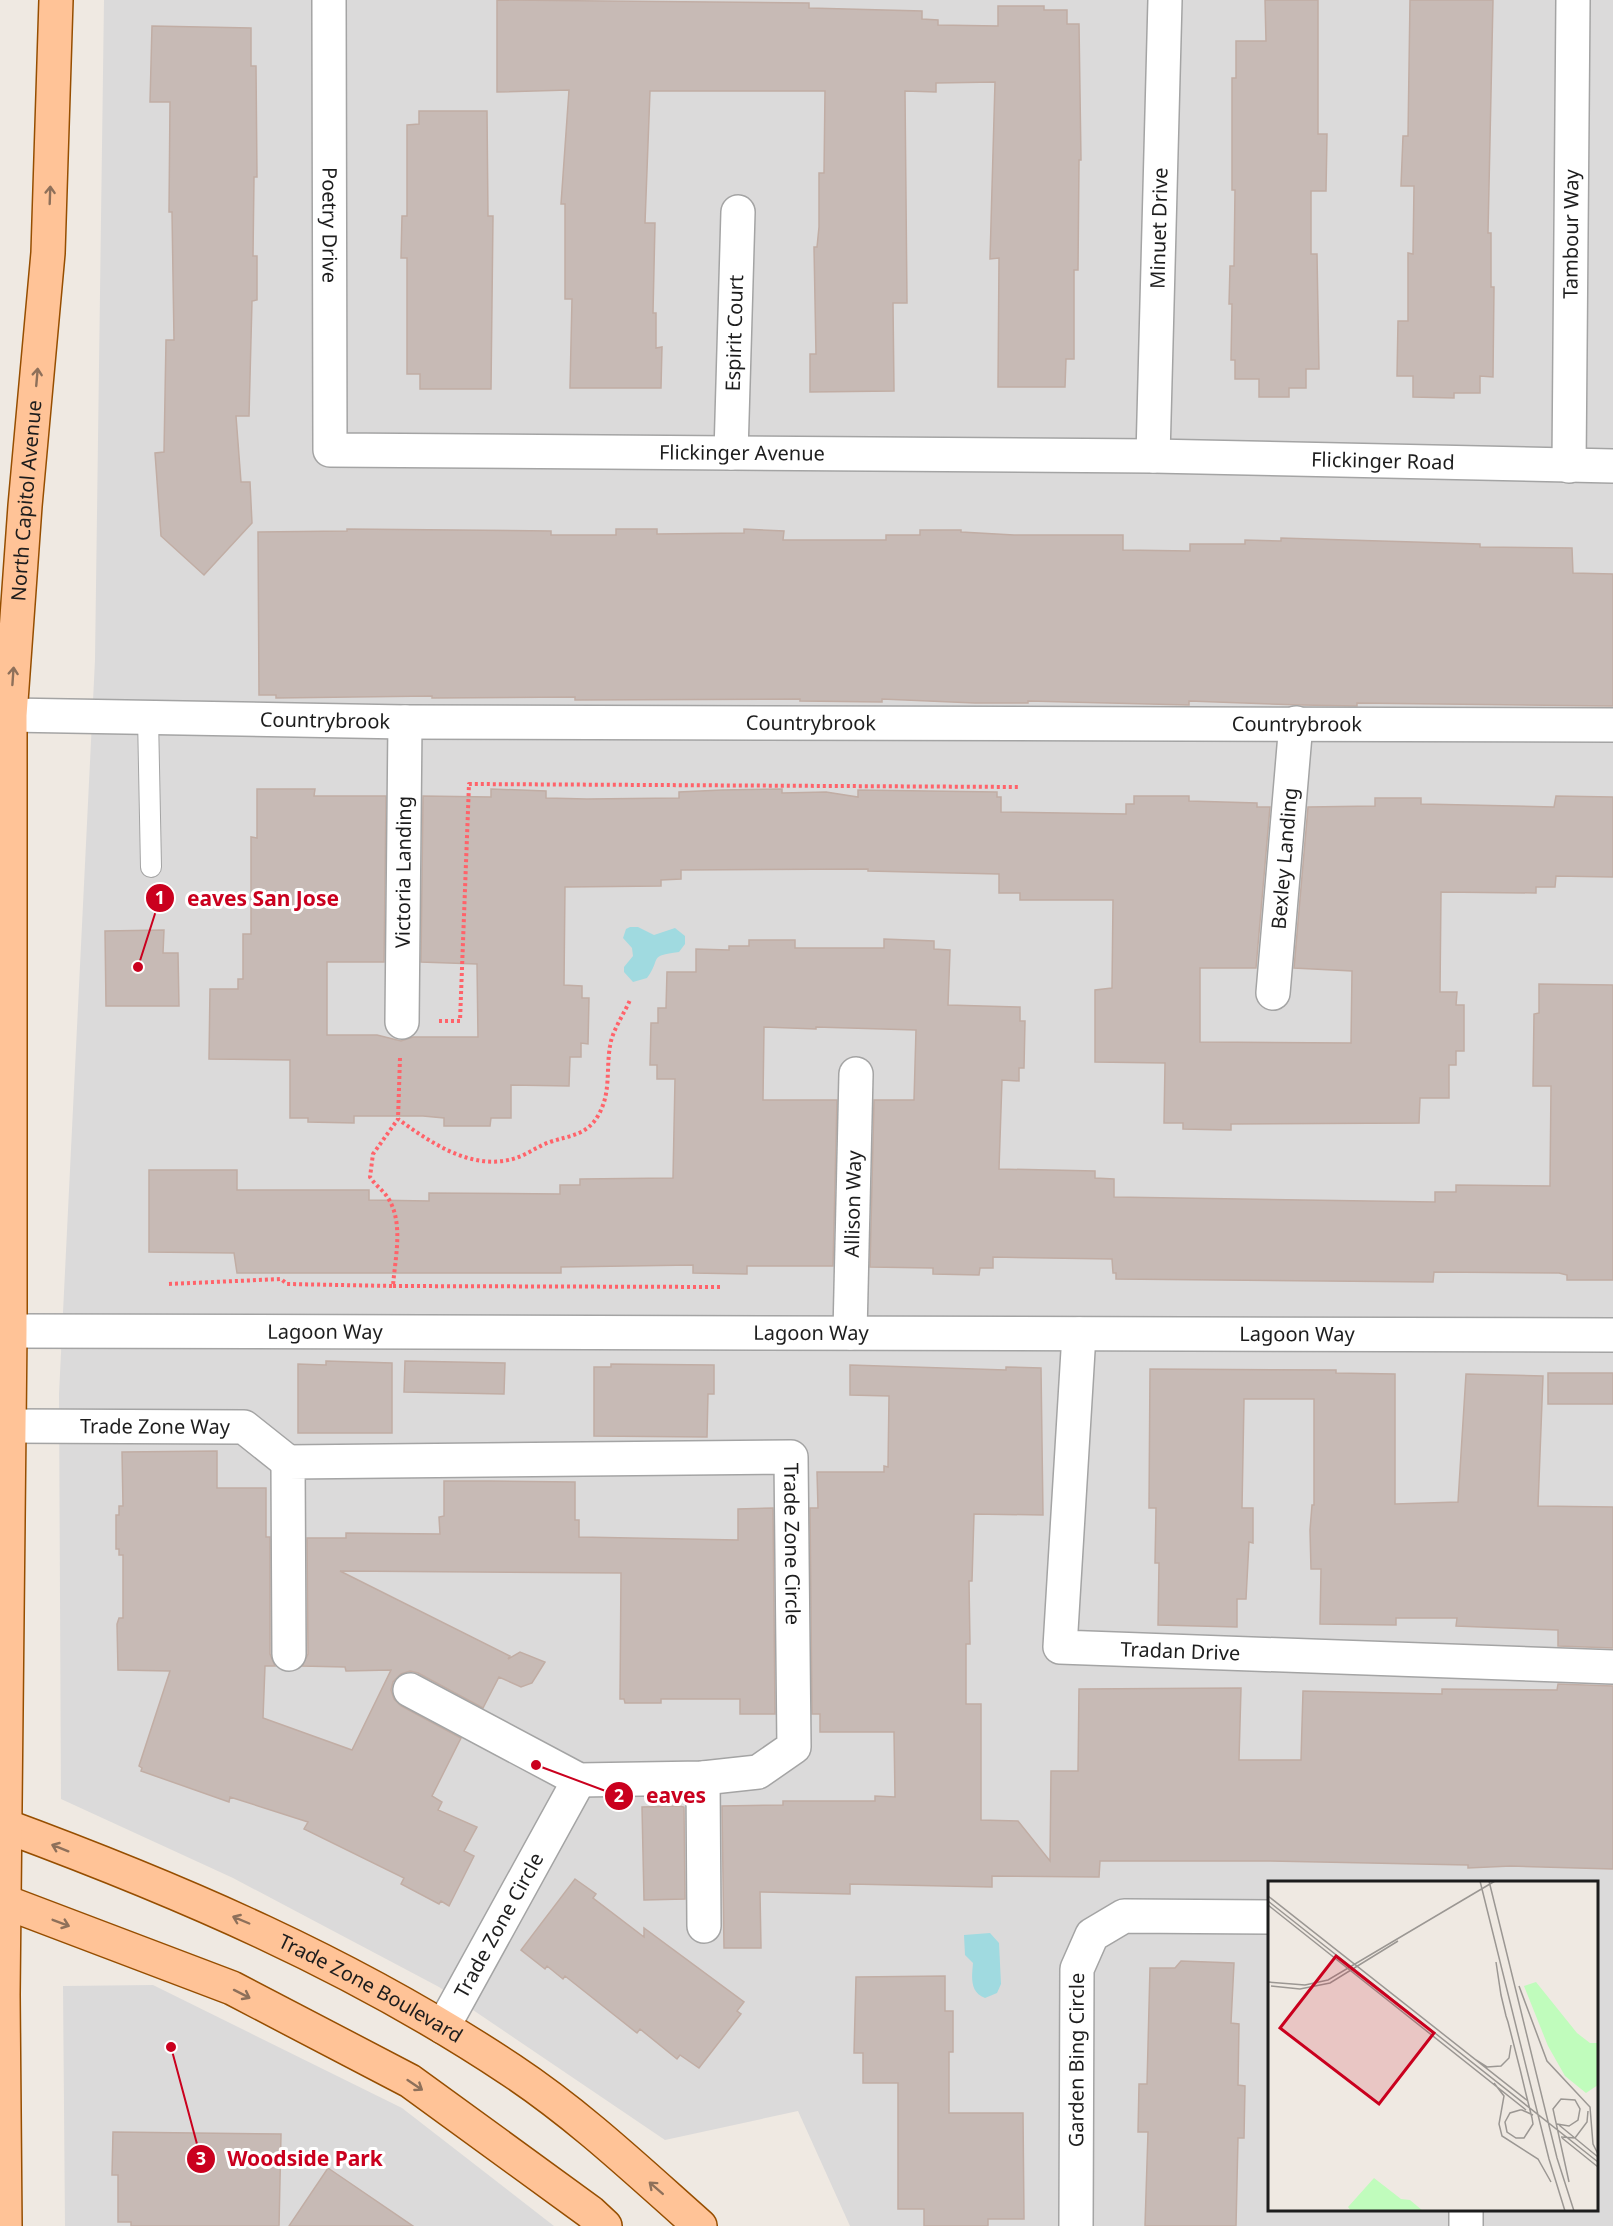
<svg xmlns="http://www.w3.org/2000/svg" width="1613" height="2226" viewBox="0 0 1613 2226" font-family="'Noto Sans',sans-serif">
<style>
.residential{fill:#dbdada;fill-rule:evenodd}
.water{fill:#a0dae0}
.building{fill:#c7bab5;stroke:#c1ada4;stroke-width:1.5}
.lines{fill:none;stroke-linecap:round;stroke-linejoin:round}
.lane-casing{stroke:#a4a4a4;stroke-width:22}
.street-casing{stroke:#a4a4a4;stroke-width:36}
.primary-casing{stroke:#964e00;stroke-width:36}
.path{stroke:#ff636a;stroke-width:4;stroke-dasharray:3 3;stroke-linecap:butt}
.lane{stroke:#fff;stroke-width:20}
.street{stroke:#fff;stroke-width:33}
.primary{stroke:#ffc397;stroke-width:33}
.oneway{stroke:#8e705a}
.labels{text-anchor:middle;stroke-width:6;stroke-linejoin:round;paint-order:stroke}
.street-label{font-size:20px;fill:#1d1d1d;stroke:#fff}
.inset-road{fill:none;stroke:#9b9793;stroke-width:1.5}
.view{fill:#ca001e;fill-opacity:0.15;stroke:#ca001e;stroke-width:3}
.inset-edge{fill:none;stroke:#1d1d1d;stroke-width:3}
.leader{fill:none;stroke:#ca001e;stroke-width:2}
.callout-dot{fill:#ca001e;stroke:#fff;stroke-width:2}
.mark-label{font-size:18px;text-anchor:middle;font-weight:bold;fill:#fff}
.callout-label{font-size:21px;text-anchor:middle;font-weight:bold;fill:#ca001e;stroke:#fff;stroke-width:6;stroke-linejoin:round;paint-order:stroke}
</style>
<rect width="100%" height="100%" fill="#efe9e2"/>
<!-- residential -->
<path class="residential" d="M 104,0 L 1613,0 L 1613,2226 L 850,2226 L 798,2111 L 665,2140 L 439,1987 L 233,1878 L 61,1799 L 59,1394 L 95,660 ZM 1270,1882 L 1596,1882 L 1596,2210 L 1270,2210 Z
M 153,1985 L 402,2108 L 554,2226 L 65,2226 L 63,1986 Z"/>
<!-- water -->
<path class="water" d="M 630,927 L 638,927 L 654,935 L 675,928 L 685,936 L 685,944 L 679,952 C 647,956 662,958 647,978 L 633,982 L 624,972 L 624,967 L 633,956 L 632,948 L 623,938 L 626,929 Z
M 990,1933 L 999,1943 L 1001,1984 L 997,1993 L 985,1998 C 969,1992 972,1976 973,1963 L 965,1955 L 964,1935 Z"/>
<!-- building -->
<path class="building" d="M 497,0 L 809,3 L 809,8 L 922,11 L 922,19 L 938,20 L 938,25 L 998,26 L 998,6 L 1044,6 L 1044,10 L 1067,10 L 1067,24 L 1079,24 L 1081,160 L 1079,160 L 1078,270 L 1074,270 L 1074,359 L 1066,359 L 1065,387 L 998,387 L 999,258 L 990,259 L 995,82 L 936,83 L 936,92 L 905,91 L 907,303 L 893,303 L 894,391 L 810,392 L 810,354 L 816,354 L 814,247 L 817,247 L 819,227 L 819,173 L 824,173 L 825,91 L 650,91 L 645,223 L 655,223 L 653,313 L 656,313 L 656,348 L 662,347 L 661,388 L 570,388 L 572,299 L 565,299 L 565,204 L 561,204 L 569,90 L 497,92 Z
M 1265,0 L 1318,0 L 1318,134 L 1327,134 L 1326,191 L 1311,191 L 1311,254 L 1317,254 L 1319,369 L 1306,369 L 1306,388 L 1289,388 L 1289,397 L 1259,397 L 1259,379 L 1235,379 L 1235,360 L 1231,360 L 1232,304 L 1229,304 L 1230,266 L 1234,266 L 1235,190 L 1232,190 L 1232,78 L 1236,78 L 1236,41 L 1266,41 Z
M 1410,0 L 1493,0 L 1488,233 L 1491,233 L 1491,287 L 1494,287 L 1493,377 L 1480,376 L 1480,393 L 1454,393 L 1454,398 L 1413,397 L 1413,376 L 1397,376 L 1398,321 L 1408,321 L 1408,253 L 1413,254 L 1414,186 L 1401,186 L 1403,136 L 1408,136 Z
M 152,26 L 251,28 L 251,66 L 256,66 L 257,177 L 254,177 L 253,256 L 257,256 L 257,300 L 252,301 L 249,416 L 236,416 L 241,482 L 250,482 L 252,523 L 204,575 L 161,536 L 155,453 L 164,452 L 166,340 L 174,340 L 172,212 L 169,212 L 170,102 L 150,102 Z
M 419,111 L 487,111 L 488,216 L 493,216 L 491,389 L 420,389 L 420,374 L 407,374 L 407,258 L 401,258 L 402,216 L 407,216 L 407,125 L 419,124 Z
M 347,529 L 551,531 L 551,535 L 616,535 L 616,529 L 657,529 L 657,534 L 744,533 L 744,529 L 784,531 L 783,540 L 886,540 L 886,535 L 920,535 L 920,530 L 961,530 L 961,532 L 1014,535 L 1123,535 L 1123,550 L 1190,551 L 1190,544 L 1245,544 L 1245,540 L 1281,541 L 1281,538 L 1480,544 L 1480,547 L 1572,548 L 1573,573 L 1613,574 L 1613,706 L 1357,703 L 1357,706 L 1301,705 L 1189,701 L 1189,705 L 1028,701 L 1028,703 L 975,703 L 882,699 L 882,702 L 800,701 L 800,699 L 575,700 L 575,697 L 432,698 L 432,696 L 276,698 L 276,695 L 259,695 L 258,532 L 347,531 Z
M 257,789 L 315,789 L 314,796 L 386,796 L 384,962 L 327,962 L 327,1035 L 377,1035 L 401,1041 L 413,1037 L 478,1037 L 477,964 L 421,962 L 423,796 L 491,797 L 491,789 L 546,791 L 546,798 L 587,799 L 679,798 L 679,792 L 722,790 L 782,789 L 782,793 L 826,792 L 858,797 L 858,790 L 997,792 L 997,797 L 1001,797 L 1001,812 L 1126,814 L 1126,804 L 1134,804 L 1134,796 L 1189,796 L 1189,801 L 1257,803 L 1257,807 L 1270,807 L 1256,968 L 1200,968 L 1200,1042 L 1351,1043 L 1352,971 L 1294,968 L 1308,807 L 1375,806 L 1375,798 L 1421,798 L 1421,804 L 1554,807 L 1556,796 L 1613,797 L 1613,877 L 1556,876 L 1555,887 L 1536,887 L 1536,893 L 1441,892 L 1440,992 L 1457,992 L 1456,1005 L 1464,1005 L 1464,1051 L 1456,1051 L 1456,1065 L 1449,1065 L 1449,1098 L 1420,1098 L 1419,1123 L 1231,1124 L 1231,1130 L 1183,1129 L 1183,1123 L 1164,1123 L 1165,1063 L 1095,1062 L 1095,990 L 1112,988 L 1113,900 L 1020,900 L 1020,893 L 999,893 L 999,874 L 868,871 L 868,869 L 681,870 L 681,879 L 661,880 L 661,886 L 565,887 L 564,985 L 582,986 L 582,998 L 589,998 L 588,1044 L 581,1043 L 581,1057 L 570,1057 L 569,1086 L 511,1085 L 511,1118 L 491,1118 L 490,1126 L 444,1126 L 444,1118 L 423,1116 L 354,1116 L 354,1123 L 308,1122 L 308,1118 L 290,1118 L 290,1060 L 209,1059 L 210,989 L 238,989 L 238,979 L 243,979 L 243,934 L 251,934 L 251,837 L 257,838 Z
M 164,930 L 163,953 L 178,953 L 179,1006 L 106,1006 L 105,931 Z
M 884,939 L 934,941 L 934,949 L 950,950 L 948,1005 L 1020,1007 L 1020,1021 L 1025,1021 L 1024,1068 L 1019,1068 L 1019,1081 L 1002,1080 L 999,1169 L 1095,1171 L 1095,1178 L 1114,1179 L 1114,1197 L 1435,1202 L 1435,1192 L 1456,1192 L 1456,1185 L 1550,1186 L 1551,1086 L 1533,1086 L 1534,1014 L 1539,1013 L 1539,984 L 1613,985 L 1613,1280 L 1567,1280 L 1567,1275 L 1559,1273 L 1434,1272 L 1433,1282 L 1116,1279 L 1116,1273 L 1113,1273 L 1112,1259 L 993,1257 L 993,1268 L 980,1268 L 979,1275 L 933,1274 L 933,1268 L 870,1267 L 874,1100 L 914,1100 L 916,1030 L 816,1027 L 816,1029 L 764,1027 L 763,1100 L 837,1100 L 833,1266 L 747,1266 L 747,1274 L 693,1273 L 693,1265 L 561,1267 L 561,1273 L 237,1273 L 234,1253 L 149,1252 L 149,1170 L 237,1170 L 237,1190 L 369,1190 L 369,1200 L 429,1201 L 429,1193 L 560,1194 L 560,1185 L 580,1185 L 580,1179 L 673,1178 L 675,1079 L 657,1079 L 657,1065 L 650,1065 L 651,1023 L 658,1023 L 658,1008 L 666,1008 L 667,972 L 696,972 L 696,949 L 729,950 L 729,946 L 749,946 L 749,940 L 795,940 L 795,948 L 884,948 Z
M 326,1361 L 392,1363 L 392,1433 L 298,1433 L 298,1364 L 326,1365 Z
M 405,1361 L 505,1363 L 504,1394 L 404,1392 Z
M 611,1364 L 714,1365 L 714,1394 L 708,1394 L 707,1437 L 594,1436 L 594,1367 L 611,1367 Z
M 850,1365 L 1006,1370 L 1006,1367 L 1041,1368 L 1043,1515 L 974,1514 L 972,1581 L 969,1581 L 970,1644 L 966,1644 L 966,1704 L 981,1704 L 981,1820 L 1018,1821 L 1050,1861 L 1051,1771 L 1078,1771 L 1079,1689 L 1241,1688 L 1239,1760 L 1301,1760 L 1303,1691 L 1442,1694 L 1442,1689 L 1557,1690 L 1558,1684 L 1613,1686 L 1613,1869 L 1511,1866 L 1468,1868 L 1468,1865 L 1266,1861 L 1100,1861 L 1099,1877 L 992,1876 L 992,1887 L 850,1884 L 850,1894 L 760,1892 L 761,1948 L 724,1948 L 722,1806 L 783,1805 L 783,1801 L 875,1801 L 875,1796 L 895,1797 L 894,1732 L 820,1732 L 820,1714 L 812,1714 L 810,1508 L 818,1508 L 817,1472 L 884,1472 L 884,1466 L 888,1467 L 889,1396 L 850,1395 Z
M 1150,1369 L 1336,1370 L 1336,1373 L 1395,1374 L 1395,1504 L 1458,1502 L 1466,1374 L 1543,1376 L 1538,1506 L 1613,1507 L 1613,1648 L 1558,1646 L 1558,1630 L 1456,1626 L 1457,1618 L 1396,1618 L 1396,1625 L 1320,1624 L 1321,1569 L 1311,1569 L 1310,1530 L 1312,1505 L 1314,1505 L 1314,1399 L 1244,1399 L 1242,1508 L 1253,1508 L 1253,1543 L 1249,1542 L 1246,1599 L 1237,1599 L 1237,1627 L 1158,1625 L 1159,1563 L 1155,1563 L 1156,1508 L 1149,1508 Z
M 1548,1373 L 1613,1373 L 1613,1404 L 1548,1404 Z
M 217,1451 L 217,1488 L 266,1488 L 266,1537 L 270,1537 L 270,1654 L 275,1666 L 265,1666 L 263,1718 L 352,1750 L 391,1670 L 346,1671 L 345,1667 L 302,1666 L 308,1654 L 307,1538 L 346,1538 L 346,1533 L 440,1534 L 439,1517 L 444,1516 L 444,1481 L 491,1481 L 575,1482 L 575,1520 L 579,1520 L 579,1537 L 738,1540 L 738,1509 L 773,1508 L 775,1714 L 740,1714 L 740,1699 L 661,1699 L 661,1703 L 625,1703 L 624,1699 L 620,1699 L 621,1573 L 340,1571 L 510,1656 L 508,1659 L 520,1652 L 545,1662 L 532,1683 L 521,1687 L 499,1677 L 483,1708 L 418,1673 L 410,1671 L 401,1674 L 393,1682 L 391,1690 L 394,1699 L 401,1706 L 461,1738 L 432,1796 L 442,1802 L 438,1810 L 477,1827 L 464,1851 L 474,1856 L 449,1906 L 441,1901 L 439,1904 L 401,1884 L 404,1878 L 304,1829 L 308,1822 L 230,1797 L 229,1802 L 141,1771 L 142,1768 L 139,1766 L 170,1671 L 118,1670 L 117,1624 L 119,1618 L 123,1618 L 123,1555 L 119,1555 L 119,1549 L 116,1549 L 116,1515 L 119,1515 L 119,1506 L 123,1506 L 122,1452 Z
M 679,1806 L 684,1807 L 685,1899 L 644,1900 L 642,1807 Z
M 575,1879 L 596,1894 L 593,1898 L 644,1937 L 644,1928 L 744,2002 L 737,2011 L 741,2014 L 699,2068 L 680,2055 L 677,2059 L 640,2029 L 637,2033 L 565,1976 L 563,1979 L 547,1966 L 545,1969 L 521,1950 Z
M 1181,1961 L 1234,1963 L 1231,2023 L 1239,2024 L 1238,2085 L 1245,2086 L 1244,2138 L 1238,2138 L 1236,2226 L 1145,2226 L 1148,2132 L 1138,2132 L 1139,2084 L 1147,2084 L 1150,1968 L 1175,1968 Z
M 945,1976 L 945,2011 L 953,2011 L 953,2052 L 949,2052 L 949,2113 L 1023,2113 L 1024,2219 L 988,2219 L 988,2226 L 924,2226 L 924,2209 L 898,2209 L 898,2083 L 863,2083 L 863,2053 L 854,2053 L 856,1977 Z
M 113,2132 L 281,2134 L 279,2226 L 131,2226 L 131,2222 L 118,2222 L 118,2175 L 112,2175 Z
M 328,2168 L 413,2226 L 289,2226 Z"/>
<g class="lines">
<!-- lane casing -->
<g class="lane-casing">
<path id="lane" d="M 148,717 L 151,867"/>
</g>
<!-- street casing -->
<g class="street-casing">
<g id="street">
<path id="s1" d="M 329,0 L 330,450 L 1153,456 L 1613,466"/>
<path id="s2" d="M 731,453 L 738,212"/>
<path id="s3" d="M 1153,456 L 1165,0"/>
<path id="s4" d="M 1569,466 L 1573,0"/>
<path id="s5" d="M 10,715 L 405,722 L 1613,725"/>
<path id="s6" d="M 1273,993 L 1296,723"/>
<path id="s7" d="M 402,1022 L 405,722"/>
<path id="s8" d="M 10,1331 L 1613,1335"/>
<path id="s9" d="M 850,1333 L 856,1074"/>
<path id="s10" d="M 1079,1334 L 1060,1647 L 1613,1667"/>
<path id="s11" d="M 9,1426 L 244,1427 L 288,1462"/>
<path id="s12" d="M 289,1654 L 288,1462 L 791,1457 L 794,1747 L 758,1772 L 703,1778 L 579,1780 L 410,1690"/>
<path d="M 703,1778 L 704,1926"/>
<path id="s13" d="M 443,2027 L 579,1780"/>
<path id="s14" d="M 1076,2226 L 1077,1969 L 1092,1935 L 1124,1916 L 1270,1917"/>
<path d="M 1466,2226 L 1466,2210"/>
</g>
</g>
<!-- primary casing -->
<g class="primary-casing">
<g id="primary">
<path id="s15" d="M 0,1824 C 179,1890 352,1964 511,2070 C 579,2115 639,2172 700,2226"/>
<path d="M 0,1900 L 232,1988 L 410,2081 L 590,2212 L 605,2226"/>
<path id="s16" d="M 5,2226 L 3,1995 L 10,1331 L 10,715 L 25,506 L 48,253 L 56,0"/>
</g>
</g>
<!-- path -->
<path class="path" d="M 439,1021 L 460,1021 L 469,784 L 1018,787
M 400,1058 L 398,1119 C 431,1143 473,1172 516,1158 C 528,1154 538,1146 550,1142 C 570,1135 587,1136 599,1114 C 611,1092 606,1070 610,1046 C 612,1031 624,1014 630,1000
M 169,1284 L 281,1279 L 287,1284 L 393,1286 C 395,1258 404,1223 388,1198 C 383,1190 375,1185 370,1177 L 373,1154 L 398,1119
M 393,1286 L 720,1287"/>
<!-- lane -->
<use href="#lane" class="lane"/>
<!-- street -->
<use href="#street" class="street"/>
<!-- primary -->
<use href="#primary" class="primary"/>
</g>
<!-- one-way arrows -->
<defs><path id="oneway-shaft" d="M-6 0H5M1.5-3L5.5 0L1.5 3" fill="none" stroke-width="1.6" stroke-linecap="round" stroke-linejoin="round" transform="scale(1.5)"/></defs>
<g class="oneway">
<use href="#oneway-shaft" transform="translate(50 195) rotate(-88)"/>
<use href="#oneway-shaft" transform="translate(37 377) rotate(-85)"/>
<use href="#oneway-shaft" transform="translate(13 676) rotate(-86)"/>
<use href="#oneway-shaft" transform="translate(60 1848) rotate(-158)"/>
<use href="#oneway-shaft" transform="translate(241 1920) rotate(-157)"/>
<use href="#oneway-shaft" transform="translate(61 1923) rotate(21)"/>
<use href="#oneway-shaft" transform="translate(242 1994) rotate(27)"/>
<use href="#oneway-shaft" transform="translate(415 2085) rotate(34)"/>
<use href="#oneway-shaft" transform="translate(656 2188) rotate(-139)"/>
</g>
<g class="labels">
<!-- street labels -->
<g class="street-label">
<text dy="7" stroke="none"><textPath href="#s1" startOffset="225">Poetry Drive</textPath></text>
<text dy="7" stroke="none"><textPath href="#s3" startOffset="228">Minuet Drive</textPath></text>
<text dy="7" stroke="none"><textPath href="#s4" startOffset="232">Tambour Way</textPath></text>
<text dy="7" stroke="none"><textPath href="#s2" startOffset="120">Espirit Court</textPath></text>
<text dy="7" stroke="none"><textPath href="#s1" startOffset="862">Flickinger Avenue</textPath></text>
<text dy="7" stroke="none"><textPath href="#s1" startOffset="1503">Flickinger Road</textPath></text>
<text dy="7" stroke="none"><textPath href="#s16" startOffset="1726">North Capitol Avenue</textPath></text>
<text dy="7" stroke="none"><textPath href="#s5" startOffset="315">Countrybrook</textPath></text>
<text dy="7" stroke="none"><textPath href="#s5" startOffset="801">Countrybrook</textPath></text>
<text dy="7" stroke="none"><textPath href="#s5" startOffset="1287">Countrybrook</textPath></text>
<text dy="7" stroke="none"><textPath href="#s6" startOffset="135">Bexley Landing</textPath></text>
<text dy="7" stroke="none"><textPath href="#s7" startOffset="150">Victoria Landing</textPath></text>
<text dy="7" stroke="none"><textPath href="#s9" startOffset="129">Allison Way</textPath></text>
<text dy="7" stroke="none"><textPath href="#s8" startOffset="315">Lagoon Way</textPath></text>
<text dy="7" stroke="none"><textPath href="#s8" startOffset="801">Lagoon Way</textPath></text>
<text dy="7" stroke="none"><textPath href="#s8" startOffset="1287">Lagoon Way</textPath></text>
<text dy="7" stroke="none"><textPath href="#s11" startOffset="146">Trade Zone Way</textPath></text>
<text dy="7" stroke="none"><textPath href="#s12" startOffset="782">Trade Zone Circle</textPath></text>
<text dy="7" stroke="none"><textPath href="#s10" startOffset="434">Tradan Drive</textPath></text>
<text dy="7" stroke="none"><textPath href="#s13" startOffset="116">Trade Zone Circle</textPath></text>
<text dy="7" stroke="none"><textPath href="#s15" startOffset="406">Trade Zone Boulevard</textPath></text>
<text dy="7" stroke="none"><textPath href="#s14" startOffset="166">Garden Bing Circle</textPath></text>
</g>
</g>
<!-- overview -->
<g transform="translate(1268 1881)">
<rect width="330" height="330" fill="#efe9e2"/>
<path d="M 268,101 L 309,152 L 322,162 L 330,162 L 330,204 L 318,212 L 297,195 L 280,165 L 256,105 ZM 106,297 L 133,318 L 142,319 L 155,330 L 83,330 L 80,326 Z" fill="#c0fcbc"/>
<path class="inset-road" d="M 212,0 L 281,278 L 297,330M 221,0 L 289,277 L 306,330M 0,15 L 260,220M 0,20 L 330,281M 0,24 L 258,229M 228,81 L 233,114 L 238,135 L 240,141 L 252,188 L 258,213 L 264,237 L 265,243 L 256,257 L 248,257 L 239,251 L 237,241 L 242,232 L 252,229 L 254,229 L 265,234M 0,101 L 37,104 L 60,99 L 227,0M 3,105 L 32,108 L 62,102 L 130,60M 251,105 L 279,180 L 322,226 L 325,263 L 330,273M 208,179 L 219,186 L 233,185 L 241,177 L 243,164M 226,202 L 236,215 L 231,243 L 234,255 L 270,278 L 283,301M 289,243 L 301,245 L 310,239 L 312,228 L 307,219 L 293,218 L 285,228 L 301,301M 291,244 L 330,276M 293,256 L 307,257 L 319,241 L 320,230M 294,257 L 330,286"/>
<path class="view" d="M 68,75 L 166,152 L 111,223 L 12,147 Z"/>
<rect width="330" height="330" class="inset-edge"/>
</g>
<!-- callouts -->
<path class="leader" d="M138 967L160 898M536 1765L619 1796M171 2047L201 2159"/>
<g class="callout-dot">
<circle cx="138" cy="967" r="6"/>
<circle cx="536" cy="1765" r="6"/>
<circle cx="171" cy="2047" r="6"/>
<circle cx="160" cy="898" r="15"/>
<circle cx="619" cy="1796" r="15"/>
<circle cx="201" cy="2159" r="15"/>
</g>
<g class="mark-label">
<text x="160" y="904">1</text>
<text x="619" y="1802">2</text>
<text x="201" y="2165">3</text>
</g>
<g class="callout-label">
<text x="263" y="906">eaves San Jose</text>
<text x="676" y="1803">eaves</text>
<text x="305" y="2166">Woodside Park</text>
</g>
</svg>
